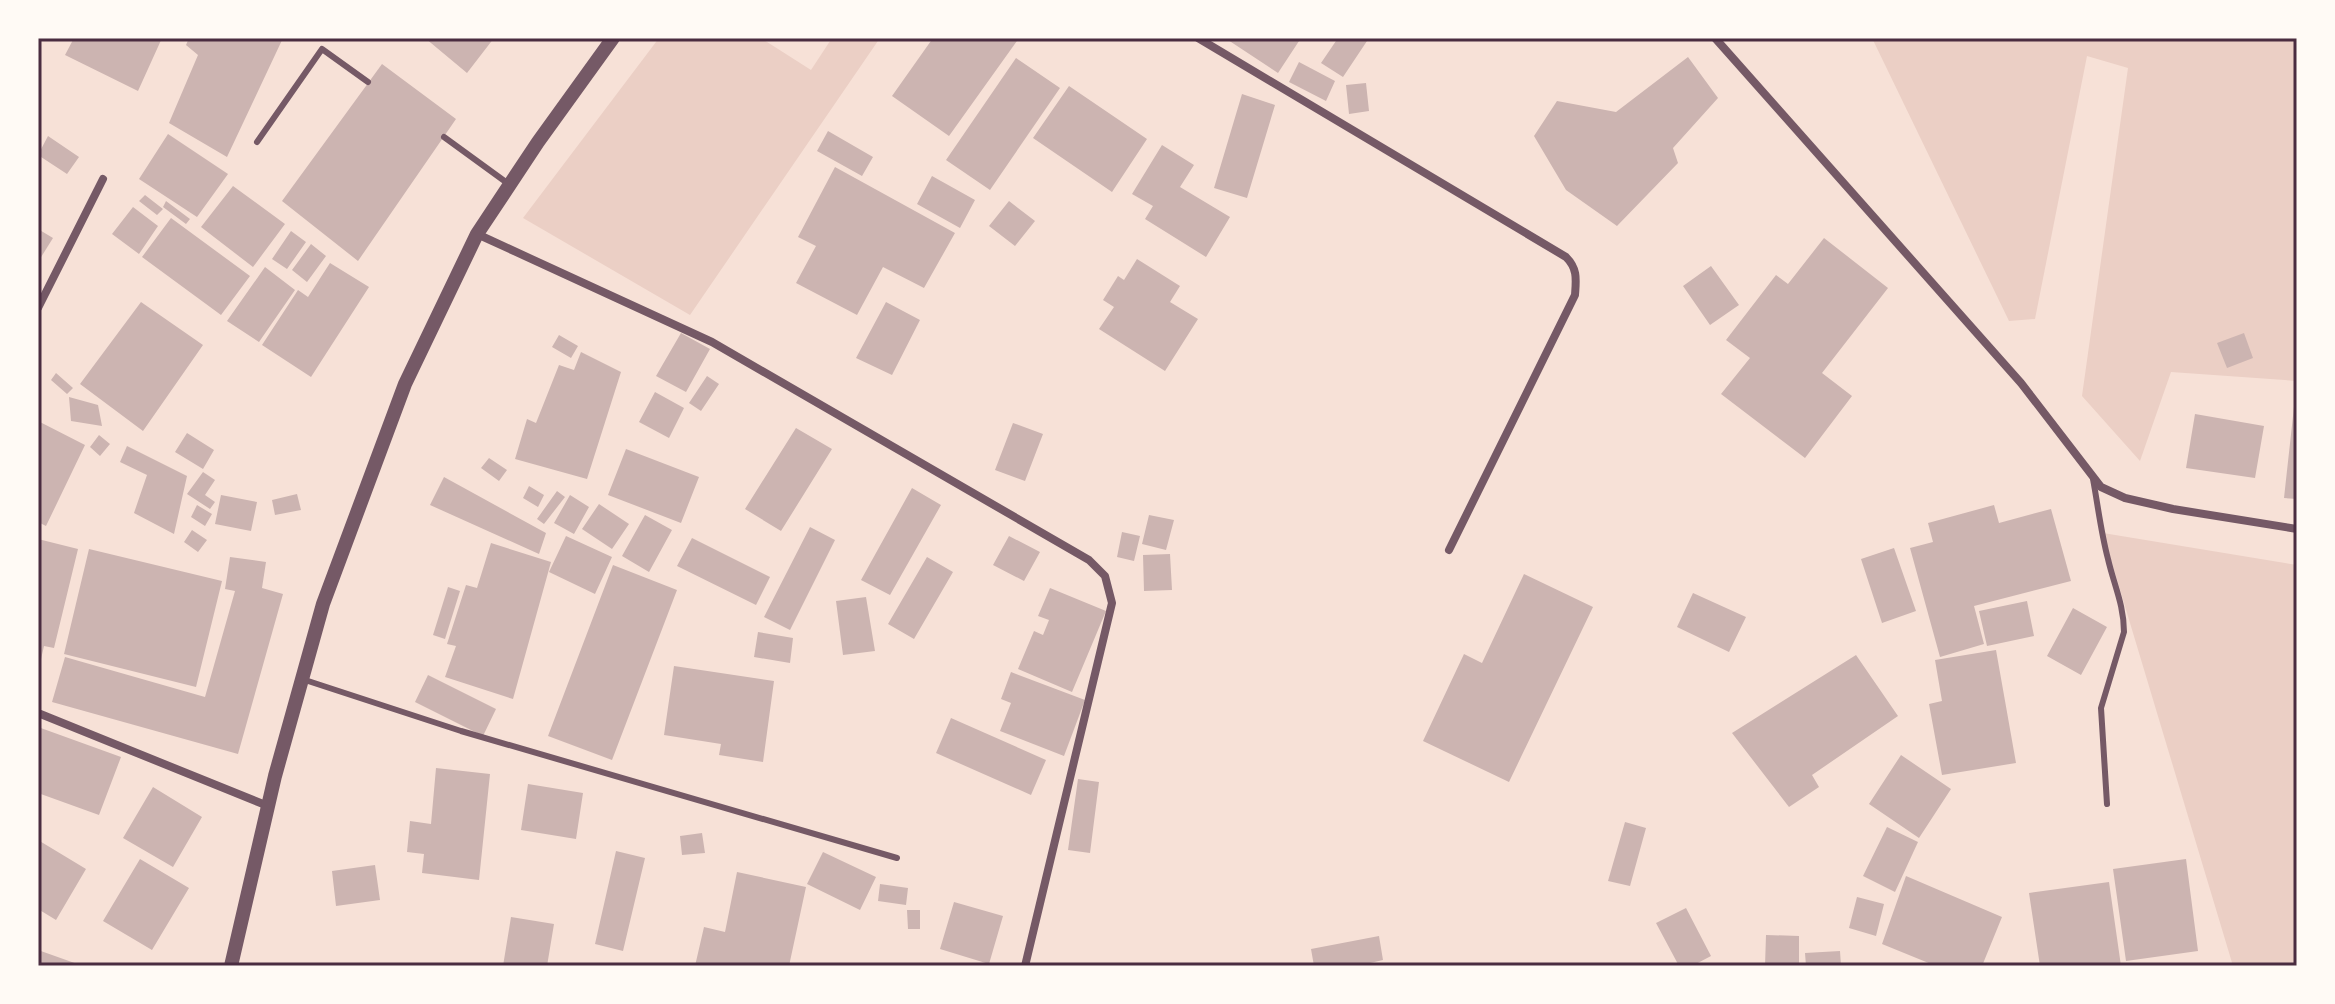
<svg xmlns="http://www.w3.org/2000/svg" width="2335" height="1004" viewBox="0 0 2335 1004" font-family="'Roboto Condensed',sans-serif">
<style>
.green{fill:#ebcfc5}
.building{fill:#ccb4b1}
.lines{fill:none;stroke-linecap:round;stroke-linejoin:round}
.service{stroke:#755966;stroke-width:6}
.minor{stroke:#755966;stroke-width:8}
.tertiary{stroke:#755966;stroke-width:14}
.neatline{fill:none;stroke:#4a2c40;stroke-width:3}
</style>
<rect width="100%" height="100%" fill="#f7e1d7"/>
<!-- green -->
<path class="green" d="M 659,38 L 761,38 L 811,70 L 832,38 L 880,38 L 690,315 L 523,218 Z
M 1872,38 L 2297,38 L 2297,381 L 2171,372 L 2140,461 L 2082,396 L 2128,68 L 2087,56 L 2035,319 L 2009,321 Z
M 2103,533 L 2297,565 L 2297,963 L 2276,966 L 2233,966 Z"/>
<!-- building -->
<path class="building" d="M 74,38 L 162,38 L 138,91 L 65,55 Z
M 189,38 L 283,38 L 227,157 L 169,123 L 198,55 L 186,45 Z
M 425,38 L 494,38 L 467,73 Z
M 933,38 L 1019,38 L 949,136 L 892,96 Z
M 1225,38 L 1301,38 L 1278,73 Z
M 1338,38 L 1369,38 L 1343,77 L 1321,63 Z
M 1688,57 L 1718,98 L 1673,148 L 1678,163 L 1617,226 L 1566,190 L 1534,136 L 1557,101 L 1616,112 Z
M 1016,58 L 1060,88 L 990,190 L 946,160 Z
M 1299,62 L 1335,81 L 1326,101 L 1289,82 Z
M 382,64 L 456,119 L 358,261 L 282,201 Z
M 1366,83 L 1369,111 L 1349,114 L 1346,85 Z
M 1069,86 L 1147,139 L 1112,192 L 1033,138 Z
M 1242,94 L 1275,105 L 1247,198 L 1214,188 Z
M 828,131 L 873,157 L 862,176 L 817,151 Z
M 168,134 L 228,174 L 197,217 L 139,179 Z
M 48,136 L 79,157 L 67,174 L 38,155 Z
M 1162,145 L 1194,165 L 1180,187 L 1230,217 L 1206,257 L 1145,219 L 1153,206 L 1132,194 Z
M 835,167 L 955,233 L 924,288 L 883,267 L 857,315 L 796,283 L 816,246 L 798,237 Z
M 932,176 L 975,200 L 960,228 L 917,204 Z
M 233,186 L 285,224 L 253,267 L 201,227 Z
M 145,195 L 163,209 L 157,215 L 139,201 Z
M 166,201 L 190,219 L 186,224 L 163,207 Z
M 1009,201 L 1035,221 L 1015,246 L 989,226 Z
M 133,207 L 158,226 L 139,254 L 112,234 Z
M 171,218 L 250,276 L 221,315 L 142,257 Z
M 38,229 L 53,238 L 38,262 Z
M 291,231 L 306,242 L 287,269 L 272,259 Z
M 1824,238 L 1888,288 L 1822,373 L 1852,396 L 1805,458 L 1721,394 L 1750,358 L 1726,340 L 1776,275 L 1788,284 Z
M 311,244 L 326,256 L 307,282 L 292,270 Z
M 1137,259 L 1180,286 L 1170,302 L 1198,319 L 1165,371 L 1099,329 L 1114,307 L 1103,300 L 1118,276 L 1124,280 Z
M 330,263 L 369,287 L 311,377 L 262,345 L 298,290 L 308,297 Z
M 1711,266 L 1739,305 L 1710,325 L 1683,286 Z
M 265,267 L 295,290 L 259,342 L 227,321 Z
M 141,302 L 203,345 L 143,431 L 80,384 Z
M 886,302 L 920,320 L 892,375 L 856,358 Z
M 681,333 L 710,349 L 686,392 L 656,376 Z
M 2244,333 L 2253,358 L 2227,368 L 2217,343 Z
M 559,335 L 578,346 L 571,358 L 552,347 Z
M 581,352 L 621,372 L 587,479 L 515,459 L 527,419 L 536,423 L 559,365 L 574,370 Z
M 56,373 L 73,388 L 67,394 L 51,380 Z
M 707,376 L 719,384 L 701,411 L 689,403 Z
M 655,392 L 684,408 L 669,438 L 639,422 Z
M 69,397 L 98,405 L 102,426 L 71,421 Z
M 2294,407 L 2297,407 L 2297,499 L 2284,498 Z
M 2195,414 L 2264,426 L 2255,478 L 2186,468 Z
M 38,421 L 85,445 L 46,526 L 38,522 Z
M 1013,423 L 1043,434 L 1025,481 L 995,470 Z
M 796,428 L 832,449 L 781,531 L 745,509 Z
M 187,433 L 214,450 L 203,469 L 175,452 Z
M 99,435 L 110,444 L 100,456 L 90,447 Z
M 127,446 L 187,476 L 174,534 L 134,513 L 147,475 L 120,462 Z
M 626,449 L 699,477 L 681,523 L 608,495 Z
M 489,458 L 507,470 L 499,481 L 481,468 Z
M 203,472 L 215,480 L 205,495 L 215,502 L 210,509 L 187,494 Z
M 444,477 L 546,533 L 539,554 L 430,505 Z
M 529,486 L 544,495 L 538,507 L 523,498 Z
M 912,488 L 941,505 L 890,595 L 861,580 Z
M 557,491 L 565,497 L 544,524 L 537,519 Z
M 297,494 L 301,510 L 275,515 L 272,500 Z
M 221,495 L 257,502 L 251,531 L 215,524 Z
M 570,495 L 589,507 L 574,534 L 554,523 Z
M 599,504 L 629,524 L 612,549 L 582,529 Z
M 197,505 L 212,514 L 205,526 L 191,517 Z
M 1994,505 L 1999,523 L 2051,509 L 2071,581 L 1974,606 L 1984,644 L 1940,657 L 1910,548 L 1933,542 L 1928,523 Z
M 645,515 L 672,530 L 649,572 L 622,556 Z
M 1149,515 L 1174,520 L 1166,550 L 1142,544 Z
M 810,527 L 835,540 L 790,630 L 764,617 Z
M 192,530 L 207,540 L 198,552 L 184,542 Z
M 1122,532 L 1140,536 L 1134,561 L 1117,557 Z
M 566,536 L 612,557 L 595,594 L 549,572 Z
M 1009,536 L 1040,552 L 1024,581 L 993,565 Z
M 692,538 L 770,577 L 756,605 L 677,566 Z
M 38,539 L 78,549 L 54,648 L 44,646 L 39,668 Z
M 491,543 L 551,562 L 513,699 L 445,677 L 456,646 L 447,644 L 466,585 L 477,588 Z
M 1894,548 L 1916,611 L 1882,623 L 1861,559 Z
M 89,549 L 222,581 L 196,687 L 64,654 Z
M 1170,554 L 1172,590 L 1144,591 L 1143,555 Z
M 230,557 L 266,562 L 262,588 L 283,594 L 238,754 L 52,702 L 65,657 L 205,697 L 235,591 L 225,589 Z
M 927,557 L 953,572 L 914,639 L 888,624 Z
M 613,565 L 677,590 L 612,760 L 548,736 Z
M 1524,574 L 1593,607 L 1509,782 L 1423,741 L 1464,654 L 1482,663 Z
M 448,587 L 460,591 L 445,639 L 433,635 Z
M 1050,588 L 1106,611 L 1072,692 L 1018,669 L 1034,631 L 1043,635 L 1049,620 L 1038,616 Z
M 1693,593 L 1746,617 L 1729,652 L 1677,627 Z
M 866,597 L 875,651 L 843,655 L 836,601 Z
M 2027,601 L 2034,636 L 1987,646 L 1979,611 Z
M 2073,608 L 2107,627 L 2081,675 L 2047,656 Z
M 758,632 L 793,638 L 790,663 L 754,657 Z
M 1996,650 L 2016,763 L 1942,775 L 1929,704 L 1942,701 L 1935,660 Z
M 1856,655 L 1898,716 L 1812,775 L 1819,787 L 1789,807 L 1732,733 Z
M 674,666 L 774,681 L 763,762 L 719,755 L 721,744 L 664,735 Z
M 1011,672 L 1085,700 L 1064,756 L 1000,731 L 1011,703 L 1001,699 Z
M 428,675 L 496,709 L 483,736 L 415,702 Z
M 951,718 L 1046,760 L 1031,795 L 936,753 Z
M 38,727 L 121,757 L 99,815 L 38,793 Z
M 1901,755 L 1951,789 L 1919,838 L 1869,804 Z
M 436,768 L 490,774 L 479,880 L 422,873 L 424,854 L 407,852 L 410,821 L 431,824 Z
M 1078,779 L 1099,782 L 1090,853 L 1068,850 Z
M 528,784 L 583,793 L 576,839 L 521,830 Z
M 153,787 L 202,817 L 173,867 L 123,838 Z
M 1625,822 L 1646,828 L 1630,886 L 1608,881 Z
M 1887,827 L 1918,842 L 1895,892 L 1863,876 Z
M 702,833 L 705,853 L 682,855 L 680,836 Z
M 38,840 L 86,869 L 56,920 L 38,909 Z
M 616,851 L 645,858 L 623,951 L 595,944 Z
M 823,852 L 876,877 L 860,910 L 807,884 Z
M 140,859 L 189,888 L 152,950 L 103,921 Z
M 2186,859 L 2198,951 L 2126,961 L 2113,869 Z
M 375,865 L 380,900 L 336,906 L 332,871 Z
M 737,872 L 806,887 L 789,966 L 695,966 L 704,927 L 725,932 Z
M 1906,876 L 2002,917 L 1982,966 L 1936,966 L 1882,944 Z
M 2109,882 L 2121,966 L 2040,966 L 2029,893 Z
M 880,884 L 908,888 L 906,905 L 878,901 Z
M 1857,897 L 1884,904 L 1876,936 L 1849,928 Z
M 954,902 L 1003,916 L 989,964 L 940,949 Z
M 1686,908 L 1711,956 L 1692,966 L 1679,966 L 1656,923 Z
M 907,910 L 920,910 L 920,929 L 908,929 Z
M 511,917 L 554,924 L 547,966 L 503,966 Z
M 1766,935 L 1799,936 L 1799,966 L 1765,966 Z
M 1379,936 L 1383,960 L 1357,966 L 1314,966 L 1311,949 Z
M 38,950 L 83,966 L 38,966 Z
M 1840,951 L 1841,966 L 1806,966 L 1805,953 Z"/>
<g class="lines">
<!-- service -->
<path class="service" d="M 444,137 L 510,185
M 257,142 L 322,49 L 368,82
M 2093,479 C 2098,506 2101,533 2108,559 C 2114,585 2124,605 2124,632 L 2101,708 L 2107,804
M 305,680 L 461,731 L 897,858"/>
<!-- minor -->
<path class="minor" d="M 1198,38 L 1566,257 C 1578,269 1576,280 1575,295 L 1449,550
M 1715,38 L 2021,383 L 2101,487 L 2125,498 L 2173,509 L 2297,529
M 477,234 L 712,342 L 1089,560 L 1105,576 L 1112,603 L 1025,966
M 38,308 L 103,179
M 38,713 L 268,806"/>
<!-- tertiary -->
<path class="tertiary" d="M 231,966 L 275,776 L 323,604 L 405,384 L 477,234 L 538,142 L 613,38"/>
</g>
<!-- border -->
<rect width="2335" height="1004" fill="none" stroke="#fffaf5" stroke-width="80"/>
<rect x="40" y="40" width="2255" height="924" class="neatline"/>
</svg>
